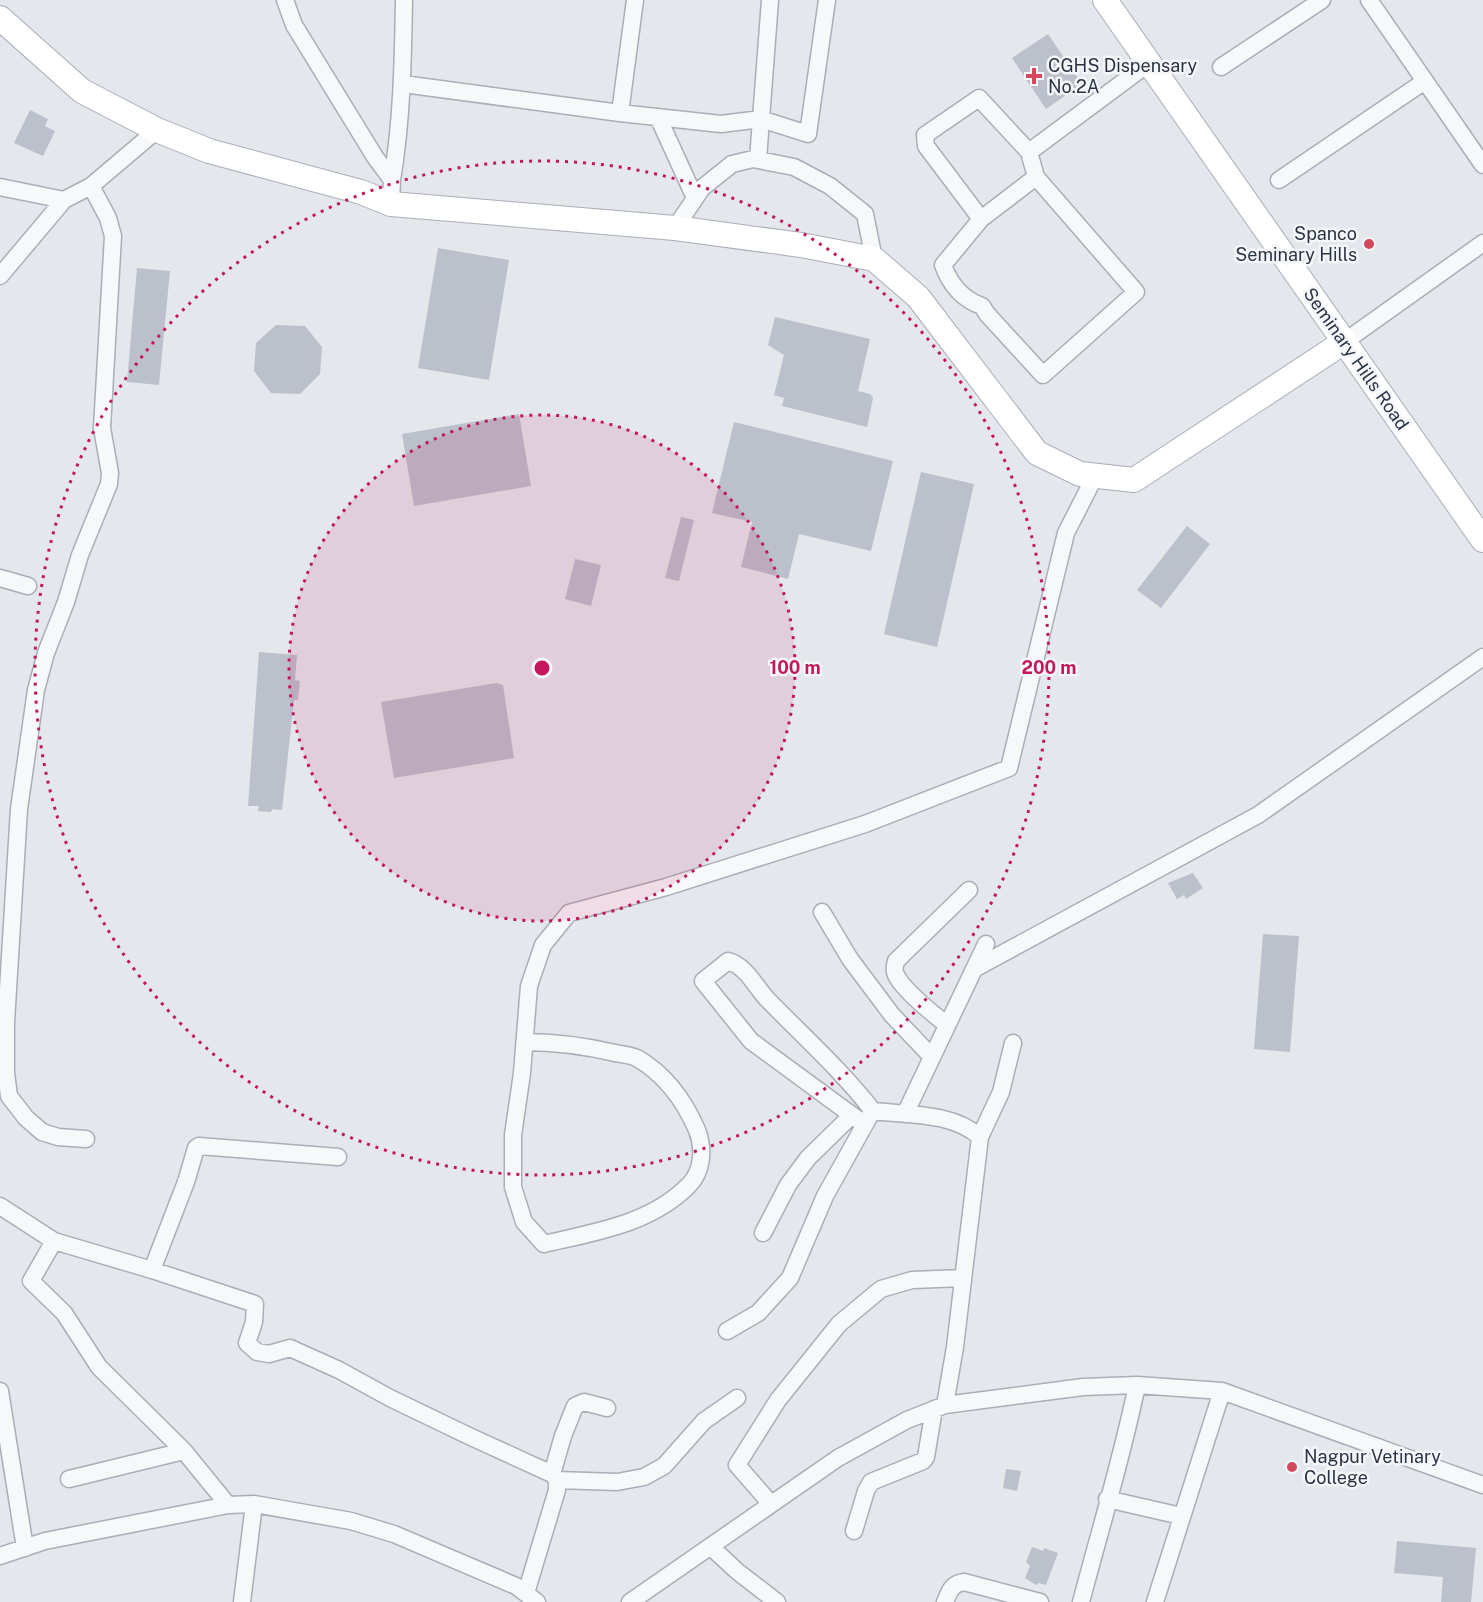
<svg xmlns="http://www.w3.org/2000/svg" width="1483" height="1602" viewBox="0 0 1483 1602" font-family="'Public Sans',sans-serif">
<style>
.building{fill:#bbc0ca}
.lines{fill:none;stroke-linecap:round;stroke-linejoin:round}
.street-casing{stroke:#a9aeb7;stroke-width:19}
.secondary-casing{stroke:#a9aeb7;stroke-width:26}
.street{stroke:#f7f8fa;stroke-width:16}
.secondary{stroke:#fff;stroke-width:24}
.ring{fill:none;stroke:#c2185b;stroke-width:3;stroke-dasharray:3 6}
.poi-dot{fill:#d1495b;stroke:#f4f6f9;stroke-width:2}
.labels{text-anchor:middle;stroke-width:5;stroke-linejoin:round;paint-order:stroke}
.poi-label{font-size:18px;fill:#2b3445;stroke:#f4f6f9;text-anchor:start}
.street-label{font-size:18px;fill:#2b3445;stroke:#f4f6f9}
.centre{fill:#c2185b;stroke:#f4f6f9;stroke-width:3}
.ring-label{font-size:18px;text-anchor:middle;font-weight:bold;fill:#c2185b;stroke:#f4f6f9;stroke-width:5;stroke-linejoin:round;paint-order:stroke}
</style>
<rect width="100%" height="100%" fill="#e4e7ec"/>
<!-- building -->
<path class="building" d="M 1048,34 L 1082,84 L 1046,109 L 1012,58 Z
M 30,110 L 48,119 L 45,126 L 55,131 L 43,156 L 14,143 Z
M 438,248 L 509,260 L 489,380 L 418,368 Z
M 137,268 L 170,271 L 159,385 L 127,382 Z
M 775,317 L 870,339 L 858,391 L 870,394 L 873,398 L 867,427 L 782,406 L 784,398 L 774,395 L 784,355 L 768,345 Z
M 276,325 L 305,326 L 322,347 L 320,374 L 300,394 L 271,393 L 254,371 L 256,343 Z
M 519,414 L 531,486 L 414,506 L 402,434 Z
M 734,422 L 893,461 L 871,551 L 799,534 L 788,579 L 741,567 L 752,522 L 712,513 Z
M 921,472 L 974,484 L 937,647 L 884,634 Z
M 681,517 L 694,520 L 679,581 L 665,578 Z
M 1187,526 L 1210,544 L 1161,608 L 1137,590 Z
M 575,559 L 601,565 L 591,606 L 565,599 Z
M 259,652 L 297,655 L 295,680 L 300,681 L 298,700 L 294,700 L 282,810 L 272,809 L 271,812 L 258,811 L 259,806 L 248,806 Z
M 496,683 L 503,685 L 514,758 L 394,778 L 381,702 Z
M 1193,873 L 1203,888 L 1186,899 L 1184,895 L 1177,899 L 1168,883 Z
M 1263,934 L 1299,936 L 1290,1052 L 1254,1049 Z
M 1006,1469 L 1021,1471 L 1017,1491 L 1003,1488 Z
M 1397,1541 L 1476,1548 L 1471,1602 L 1441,1602 L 1443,1577 L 1394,1573 Z
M 1032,1547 L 1043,1551 L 1044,1548 L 1058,1553 L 1046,1585 L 1039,1583 L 1036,1585 L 1025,1578 L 1030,1566 L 1026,1562 Z"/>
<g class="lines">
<!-- street casing -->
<g class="street-casing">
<path id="street" d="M 285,0 L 294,25 L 375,157 L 392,180 L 391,204
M 1369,0 L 1483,165
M 1221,67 L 1322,0
M 403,84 L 620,113 L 721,124 L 761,119 L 770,0
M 620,113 L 635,0
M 658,117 L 695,198
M 1029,152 L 1036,177 L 981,219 L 926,146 L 925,135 L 979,98 L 1029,152 L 1149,63
M 758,160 L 761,119 L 808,134 L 827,0
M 392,180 C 402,120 403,60 404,0
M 1279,180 L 1425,81
M 0,187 L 64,200 L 91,186 L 157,130
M 981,219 L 943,265 C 950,284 961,299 982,306 L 987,314 L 1043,375 L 1136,292 L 1036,177
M 675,228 L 702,188 L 732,164 L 753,159 L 794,167 L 830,186 L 865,214 L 874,259
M 0,276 L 64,200
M 1344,342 L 1483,243
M 0,578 L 28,586
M 822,912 L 850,959 L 892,1015 L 931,1056
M 974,969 L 1258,815 L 1483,657
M 947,1025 C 933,1014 903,990 896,975 C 893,970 895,966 896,961 L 969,890
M 525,1042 C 556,1042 585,1046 615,1053 C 622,1054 631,1055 637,1058 C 666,1075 684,1100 697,1130 C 704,1148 703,1171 689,1185 C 651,1224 595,1232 544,1244 L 524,1222 L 513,1187 L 513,1135 L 522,1073 L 529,986 L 543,945 L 569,913 L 666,887 L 865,824 L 1009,768 L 1066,533 L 1095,476
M 905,1114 L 986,944
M 864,1124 L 751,1041 L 703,981 L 728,961 C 746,966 755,986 767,999 C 803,1036 841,1070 873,1111 C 908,1115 952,1112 980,1137 L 955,1347 L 945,1405
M 980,1137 L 1001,1092 L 1013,1043
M 86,1139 L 58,1137 L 42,1132 L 26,1118 L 9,1096 L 6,1073 L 6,1022 L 19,809 L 36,690 L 46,653 L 66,602 L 80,555 L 109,484 L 110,473 L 102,428 L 113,236 L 108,218 L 91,186
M 0,1206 L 54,1241 L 152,1270 L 255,1304 L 254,1322 L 247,1343 L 257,1352 L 269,1354 L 290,1348 L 339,1370 L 390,1398 L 471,1437 L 552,1474 L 557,1480 L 557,1490 L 526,1593
M 763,1233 L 788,1185 L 808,1158 L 852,1115
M 54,1241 L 31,1281 L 64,1313 L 99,1367 L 184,1451 L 228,1505
M 152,1270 L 186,1182 L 196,1148 L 199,1146 L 338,1157
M 727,1331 L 758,1313 L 790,1278 L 825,1196 L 869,1117
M 0,1391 L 25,1548
M 552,1474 L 563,1436 L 575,1406 L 584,1402 L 607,1408
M 69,1479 L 184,1451
M 557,1480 L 617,1482 L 644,1477 L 664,1466 L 704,1421 L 737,1398
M 1107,1499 L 1181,1516
M 771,1504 L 737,1465 L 778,1400 L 839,1324 L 881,1289 L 912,1280 L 963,1278
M 854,1531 L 866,1491 L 871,1482 L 923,1461 L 926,1457 L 934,1409
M 711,1547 L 738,1572 L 777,1602
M 0,1556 L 45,1541 L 228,1505 L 254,1504 L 351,1521 L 394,1534 L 516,1586 L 537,1602
M 242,1602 L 254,1504
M 630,1602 L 838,1458 L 907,1420 L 945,1405 L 1083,1387 L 1137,1385 L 1222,1391 L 1483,1485
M 945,1602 C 950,1591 951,1584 964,1582 L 1040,1602
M 1081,1602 C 1100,1530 1122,1458 1137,1385
M 1155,1602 L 1222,1391"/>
</g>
<!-- secondary casing -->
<g class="secondary-casing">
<path id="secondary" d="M 1105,0 L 1483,540
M 0,18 L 82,91 L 157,130 L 209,151 L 361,192 L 391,204 L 675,228 L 801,245 L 874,259 L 918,297 L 1037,453 L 1080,474 L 1134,480 L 1344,342"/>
</g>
<!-- street -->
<use href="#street" class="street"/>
<!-- secondary -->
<use href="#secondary" class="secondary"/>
</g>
<!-- distance rings -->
<circle cx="542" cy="668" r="253" fill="#c2185b" fill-opacity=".12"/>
<g class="ring">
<circle cx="542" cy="668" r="253"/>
<circle cx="542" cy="668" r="507"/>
</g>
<!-- markers -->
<g class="poi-dot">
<path d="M1031 67h6v6h6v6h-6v6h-6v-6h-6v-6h6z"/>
<circle cx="1369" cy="244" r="6"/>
<circle cx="1292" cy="1467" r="6"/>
</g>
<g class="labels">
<!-- poi labels -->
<g class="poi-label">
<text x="1048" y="72">CGHS Dispensary<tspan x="1048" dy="21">No.2A</tspan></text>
<text x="1357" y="240" text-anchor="end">Spanco<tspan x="1357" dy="21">Seminary Hills</tspan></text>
<text x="1304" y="1463">Nagpur Vetinary<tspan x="1304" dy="21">College</tspan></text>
</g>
<!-- street labels -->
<g class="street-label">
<text transform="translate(1356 359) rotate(55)" y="6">Seminary Hills Road</text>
</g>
</g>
<circle cx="542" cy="668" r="9" class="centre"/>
<g class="ring-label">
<text x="795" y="674">100 m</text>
<text x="1049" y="674">200 m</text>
</g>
</svg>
